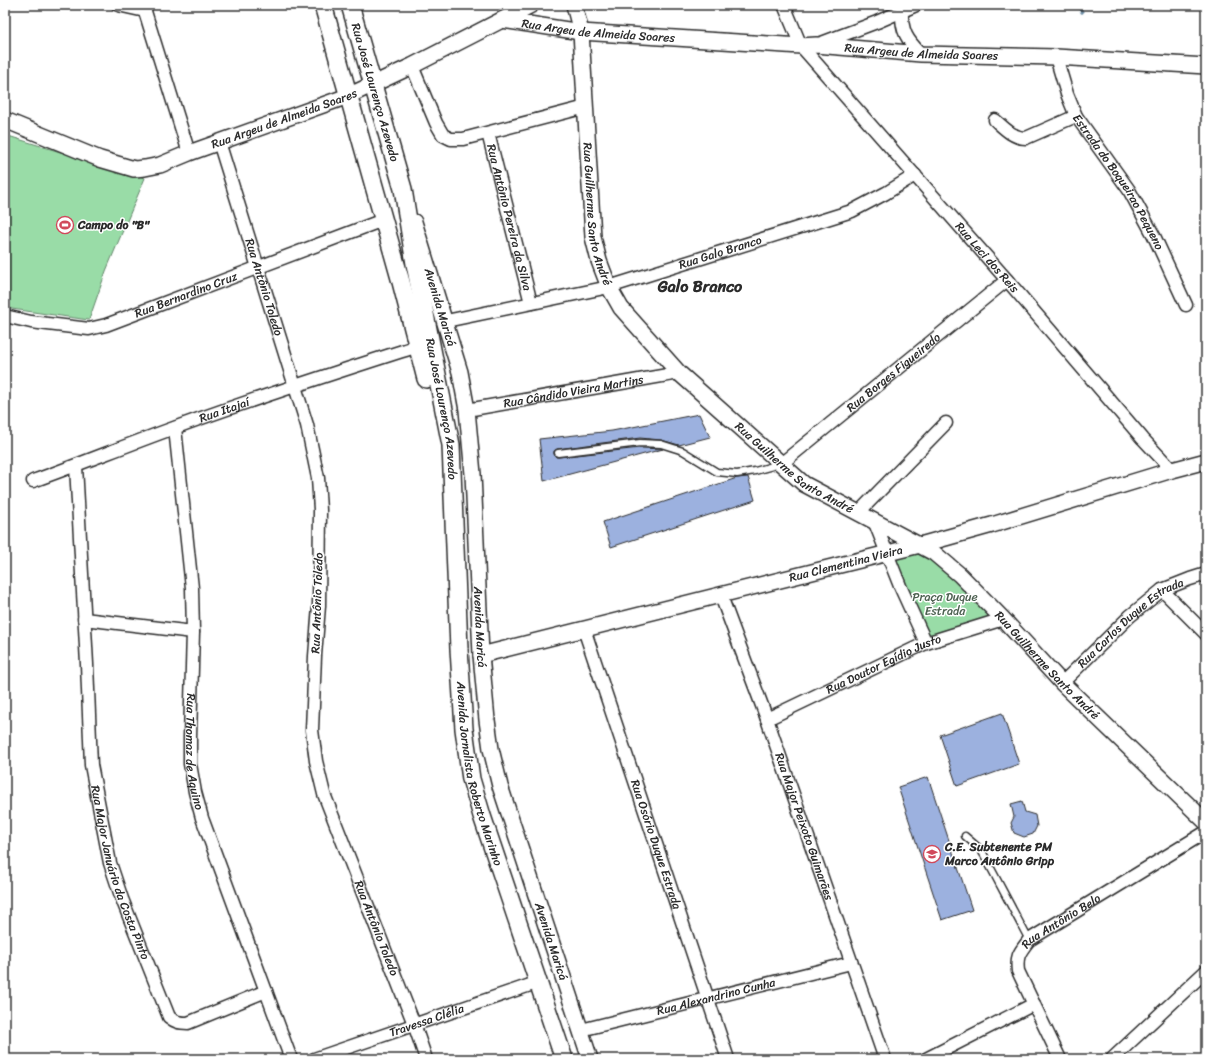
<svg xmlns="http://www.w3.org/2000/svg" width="1211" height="1064" viewBox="0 0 1211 1064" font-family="Sriracha,sans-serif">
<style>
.green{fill:#99dca7;stroke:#628469}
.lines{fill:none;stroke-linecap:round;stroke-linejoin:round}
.stream{stroke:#6d8ea6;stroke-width:3.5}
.building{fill:#9cb1df;stroke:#2b2b2b}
.service-casing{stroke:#2b2b2b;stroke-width:9}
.minor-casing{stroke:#2b2b2b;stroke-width:15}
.tertiary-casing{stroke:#2b2b2b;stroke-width:18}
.secondary-casing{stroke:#2b2b2b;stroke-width:20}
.service{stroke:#fff;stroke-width:6}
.minor{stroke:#fff;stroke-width:12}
.tertiary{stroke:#fff;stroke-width:15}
.secondary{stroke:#fff;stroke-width:17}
.labels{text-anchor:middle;stroke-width:3;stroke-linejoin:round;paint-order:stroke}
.street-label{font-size:12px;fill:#2b2b2b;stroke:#fff}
.poi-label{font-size:12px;font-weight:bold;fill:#2b2b2b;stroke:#fff;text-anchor:start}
.park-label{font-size:12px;fill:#4c6050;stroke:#fff}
.district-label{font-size:16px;font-weight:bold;fill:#2b2b2b;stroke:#fff}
</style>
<rect width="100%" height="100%" fill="#fff"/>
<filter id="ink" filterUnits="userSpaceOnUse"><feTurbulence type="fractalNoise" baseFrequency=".025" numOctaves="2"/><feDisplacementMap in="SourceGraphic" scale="8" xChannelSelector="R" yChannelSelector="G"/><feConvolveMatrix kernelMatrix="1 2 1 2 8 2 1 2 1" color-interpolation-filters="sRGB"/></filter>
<g filter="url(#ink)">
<!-- green -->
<path class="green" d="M 5,135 L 145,178 L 106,271 L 89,320 L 5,308 Z
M 920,545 L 1003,619 L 930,642 L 886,554 Z"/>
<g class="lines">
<!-- stream -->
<path class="stream" d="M 1078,5 L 1082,12"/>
</g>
<!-- building -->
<path class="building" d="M 699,414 L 710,437 L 679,445 L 661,440 L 640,438 L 557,449 L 554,451 L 554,454 L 556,457 L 559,457 L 640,448 L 663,449 L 544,481 L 539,439 L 612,431 Z
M 748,477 L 755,500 L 611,547 L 603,522 L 737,478 Z
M 1002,713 L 1019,764 L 957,786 L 940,735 Z
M 928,777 L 972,910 L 942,920 L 898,787 Z
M 1022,801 L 1025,812 L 1035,815 L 1037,826 L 1033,834 L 1024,837 L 1014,833 L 1011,823 L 1014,817 L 1011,804 Z"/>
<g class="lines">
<!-- service casing -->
<g class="service-casing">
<path id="service" d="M 558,453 L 640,443 L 661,444 L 683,451 L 717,472 L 737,474 L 755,471 L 780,464
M 965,836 L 980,849 L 984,855 L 1029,940"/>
</g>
<!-- minor casing -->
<g class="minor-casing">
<g id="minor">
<path d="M 118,5 L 145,11"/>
<path d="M 143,5 L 189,153"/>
<path id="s1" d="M 784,5 L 801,46 L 1007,280 L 1143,439 L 1172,470"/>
<path d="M 902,11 C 901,31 907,40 921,54"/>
<path d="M 816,45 L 877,22 L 916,5"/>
<path id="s2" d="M 1056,57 L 1067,94 L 1076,116 L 1129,190 L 1154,236 L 1186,305"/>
<path d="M 412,66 L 436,123 L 443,135 L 451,139 L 463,139 L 586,107"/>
<path d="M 995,120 C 1004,128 1013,138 1026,138 L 1076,116"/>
<path id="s3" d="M 488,133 L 531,303"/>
<path id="s4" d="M 219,142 L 307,425 L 318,478 L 320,510 L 319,606 L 315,656 L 312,730 L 316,761 L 324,794 L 414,1024 L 426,1059"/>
<path id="s5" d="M 5,316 L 31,322 L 89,329 L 106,325 L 383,220"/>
<path id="s6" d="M 446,321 L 609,287 L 852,211 L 886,193 L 915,175"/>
<path id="s7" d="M 467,410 L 679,373"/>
<path id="s8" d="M 175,428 L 192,588 L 193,632 L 190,737 L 190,764 L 195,792 L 202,818 L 291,1059"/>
<path id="s9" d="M 781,464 L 1007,280"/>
<path id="s10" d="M 76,466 L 87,664 L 91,765 L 110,863 L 122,899 L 169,1017 C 175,1022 179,1023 188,1023 L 266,991"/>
<path id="s11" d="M 33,481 C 80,464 127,445 174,428 C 255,398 337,372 418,346"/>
<path d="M 858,513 L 946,423"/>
<path d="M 875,523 L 900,586 L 926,643"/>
<path d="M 1162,590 L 1206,634"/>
<path id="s12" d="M 721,596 L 767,719 L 885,1059"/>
<path d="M 84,619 L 193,632"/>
<path id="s13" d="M 584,629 L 728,1059"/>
<path id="s14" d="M 1062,683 L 1130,616 L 1162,590 L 1190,579 L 1206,574"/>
<path id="s15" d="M 767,719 L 926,643 L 1003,619"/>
<path id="s16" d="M 581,1030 L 851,963"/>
<path id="s17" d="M 314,1059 L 539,982"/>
<path d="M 926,1059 L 1034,1004"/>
<path id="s18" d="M 1060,1059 L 1018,971 C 1016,955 1020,952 1029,940 L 1206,832"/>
<path d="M 1112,1059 L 1206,971"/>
</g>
</g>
<!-- tertiary casing -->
<g class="tertiary-casing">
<g id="tertiary">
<path id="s19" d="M 574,5 L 581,32 L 593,237 L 599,261 L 609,287 L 621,308 L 679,373 L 804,484 L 934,553 L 960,575 L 1003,619 L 1062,683 L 1206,822"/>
<path id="s20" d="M 502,20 L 581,32 L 801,46 L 816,45 L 921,54 L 1056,57 L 1206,66"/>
<path id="s21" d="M 5,120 L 100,159 L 134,169 L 145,168 L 160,165 L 189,153 L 348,96 L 412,66 L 531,5"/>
<path id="s22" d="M 414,222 L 460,372 L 467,410 L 473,474 L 481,655 L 487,720 L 491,749 L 500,786 L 590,1059"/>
<path id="s23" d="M 481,655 L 920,545 L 992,525 L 1172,470 L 1206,461"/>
</g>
</g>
<!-- secondary casing -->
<g class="secondary-casing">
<g id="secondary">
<path d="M 323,5 L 401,282 L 426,379"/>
<path id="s24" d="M 350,5 L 403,189 L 415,264 L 451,445 L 459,649 L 464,729 L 471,779 L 482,816 L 564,1059"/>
</g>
</g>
<!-- service -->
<use href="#service" class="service"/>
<!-- minor -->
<use href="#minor" class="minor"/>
<!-- tertiary -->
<use href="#tertiary" class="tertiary"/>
<!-- secondary -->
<use href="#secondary" class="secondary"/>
</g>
</g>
<!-- icons -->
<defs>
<g id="stadium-ring" transform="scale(0.9)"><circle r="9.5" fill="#fff" stroke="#d1495b" stroke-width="1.5"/><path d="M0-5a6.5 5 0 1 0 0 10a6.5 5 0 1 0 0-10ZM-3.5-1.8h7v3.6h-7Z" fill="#d1495b"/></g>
<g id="school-ring" transform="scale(0.9)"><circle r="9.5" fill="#fff" stroke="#d1495b" stroke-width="1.5"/><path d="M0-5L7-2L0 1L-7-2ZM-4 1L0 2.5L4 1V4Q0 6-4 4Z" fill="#d1495b"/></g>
</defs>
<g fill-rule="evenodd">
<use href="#stadium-ring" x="65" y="225"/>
<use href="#school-ring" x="932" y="854"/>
</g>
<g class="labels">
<!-- street labels -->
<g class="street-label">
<text dy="4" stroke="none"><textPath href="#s20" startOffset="97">Rua Argeu de Almeida Soares</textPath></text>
<text dy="4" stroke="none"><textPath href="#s20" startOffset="421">Rua Argeu de Almeida Soares</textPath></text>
<text dy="4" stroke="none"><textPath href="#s24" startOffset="91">Rua José Lourenço Azevedo</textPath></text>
<text dy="4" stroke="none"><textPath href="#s21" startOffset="297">Rua Argeu de Almeida Soares</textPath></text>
<text dy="4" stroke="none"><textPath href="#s2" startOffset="141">Estrada do Boqueirao Pequeno</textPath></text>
<text dy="4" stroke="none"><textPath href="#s19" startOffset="211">Rua Guilherme Santo André</textPath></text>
<text dy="4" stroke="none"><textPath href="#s3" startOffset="87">Rua Antônio Pereira da Silva</textPath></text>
<text dy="4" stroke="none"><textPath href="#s6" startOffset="283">Rua Galo Branco</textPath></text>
<text dy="4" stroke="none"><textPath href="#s1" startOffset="326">Rua Leci dos Reis</textPath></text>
<text dy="4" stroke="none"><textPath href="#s4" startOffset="152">Rua Antônio Toledo</textPath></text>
<text dy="4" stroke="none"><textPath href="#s5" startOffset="188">Rua Bernardino Cruz</textPath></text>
<text dy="4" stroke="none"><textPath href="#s22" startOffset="89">Avenida Maricá</textPath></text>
<text dy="4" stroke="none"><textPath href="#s9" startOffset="145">Rua Borges Figueiredo</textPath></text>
<text dy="4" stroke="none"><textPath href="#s7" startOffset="108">Rua Cândido Vieira Martins</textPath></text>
<text dy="4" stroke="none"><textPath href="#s24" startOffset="415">Rua José Lourenço Azevedo</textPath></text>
<text dy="4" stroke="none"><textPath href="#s11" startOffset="204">Rua Itajaí</textPath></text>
<text dy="4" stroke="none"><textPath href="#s19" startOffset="547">Rua Guilherme Santo André</textPath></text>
<text dy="4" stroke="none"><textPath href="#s23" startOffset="376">Rua Clementina Vieira</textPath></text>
<text transform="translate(317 603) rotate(-88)" y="4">Rua Antônio Toledo</text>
<text dy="4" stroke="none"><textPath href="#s14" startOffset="92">Rua Carlos Duque Estrada</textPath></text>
<text dy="4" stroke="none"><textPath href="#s22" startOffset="413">Avenida Maricá</textPath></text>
<text dy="4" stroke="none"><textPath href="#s15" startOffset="129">Rua Doutor Egídio Justo</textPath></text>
<text dy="4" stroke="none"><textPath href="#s19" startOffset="871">Rua Guilherme Santo André</textPath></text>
<text dy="4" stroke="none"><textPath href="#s8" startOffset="325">Rua Thomaz de Aquino</textPath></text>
<text dy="4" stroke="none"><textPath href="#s24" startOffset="783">Avenida Jornalista Roberto Marinho</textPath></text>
<text dy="4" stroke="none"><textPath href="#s12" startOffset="245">Rua Major Peixoto Guimarães</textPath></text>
<text dy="4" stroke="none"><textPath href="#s13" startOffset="227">Rua Osório Duque Estrada</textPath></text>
<text dy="4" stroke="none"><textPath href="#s10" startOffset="411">Rua Major Januário da Costa Pinto</textPath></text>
<text dy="4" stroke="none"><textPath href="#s18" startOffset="169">Rua Antônio Belo</textPath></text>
<text dy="4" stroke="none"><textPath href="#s4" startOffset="812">Rua Antônio Toledo</textPath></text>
<text dy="4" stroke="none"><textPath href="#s22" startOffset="737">Avenida Maricá</textPath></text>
<text dy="4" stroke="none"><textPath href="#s16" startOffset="139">Rua Alexandrino Cunha</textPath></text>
<text dy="4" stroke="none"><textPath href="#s17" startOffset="119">Travessa Clélia</textPath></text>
</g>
<!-- poi labels -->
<g class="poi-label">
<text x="78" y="229">Campo do "B"</text>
<text x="945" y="851">C.E. Subtenente PM<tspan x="945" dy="14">Marco Antônio Gripp</tspan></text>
</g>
<!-- park labels -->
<g class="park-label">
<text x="945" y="601">Praça Duque<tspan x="945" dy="14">Estrada</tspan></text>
</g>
<!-- district labels -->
<g class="district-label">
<text x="700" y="292">Galo Branco</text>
</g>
</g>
<!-- margin -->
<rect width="1211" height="1064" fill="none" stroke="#fff" stroke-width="20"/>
<rect x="10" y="10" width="1191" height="1044" fill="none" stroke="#2b2b2b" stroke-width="1.5" filter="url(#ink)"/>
</svg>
